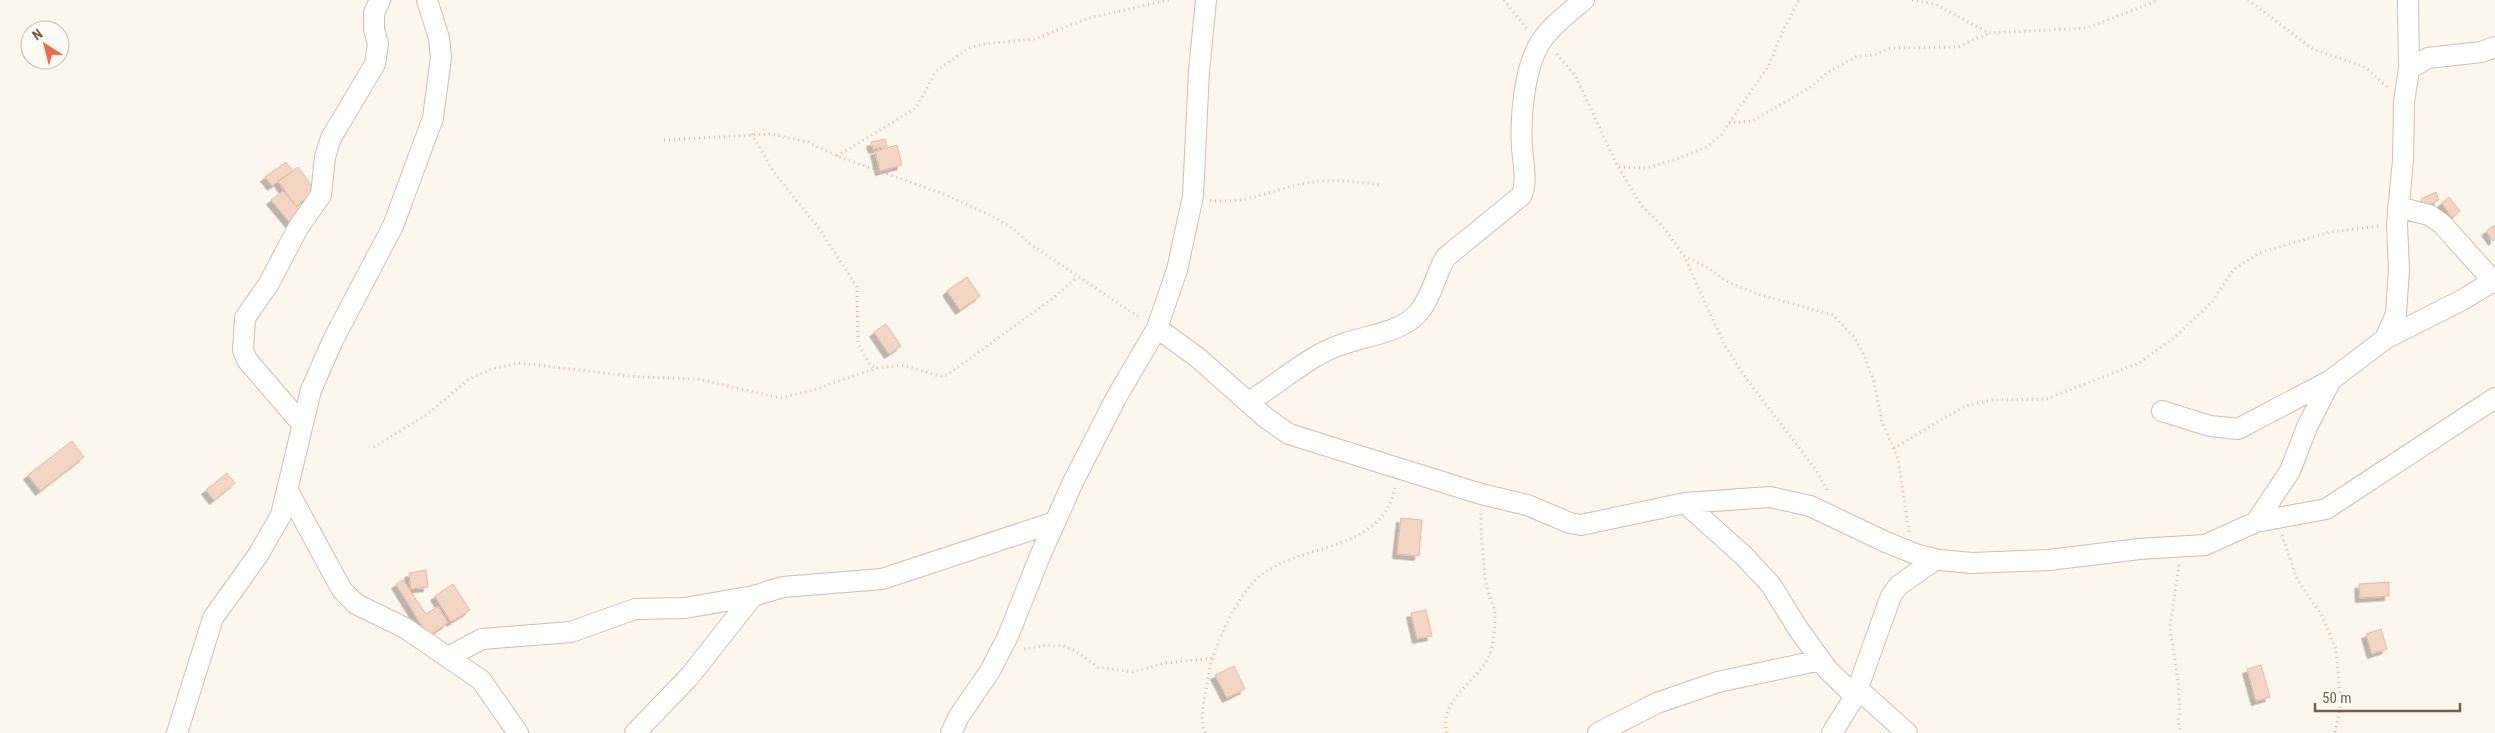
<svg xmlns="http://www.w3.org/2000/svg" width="2495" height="733" viewBox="0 0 2495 733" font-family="'Roboto Condensed',sans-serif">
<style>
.building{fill:#f3d5c3;stroke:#e6bba3;filter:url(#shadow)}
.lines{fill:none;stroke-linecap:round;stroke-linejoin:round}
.minor-casing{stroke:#d1beb0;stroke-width:22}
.path{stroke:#d9b8a5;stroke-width:3;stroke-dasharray:1 4;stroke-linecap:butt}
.minor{stroke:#fff;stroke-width:20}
</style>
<defs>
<filter id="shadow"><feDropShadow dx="-4.5" dy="4.5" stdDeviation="0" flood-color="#0004"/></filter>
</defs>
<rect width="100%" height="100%" fill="#fdf6ec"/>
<!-- building -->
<path class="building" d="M 885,139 L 887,146 L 873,149 L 871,142 Z
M 897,145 L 902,165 L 880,171 L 875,151 Z
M 286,162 L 293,171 L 272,186 L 265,177 Z
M 298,167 L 316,192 L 296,206 L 278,181 Z
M 283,191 L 302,213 L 290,223 L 271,200 Z
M 2436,192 L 2439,200 L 2424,207 L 2421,199 Z
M 2449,197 L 2460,211 L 2452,218 L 2442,203 Z
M 2495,225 L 2495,239 L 2493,241 L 2486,231 Z
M 967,277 L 980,296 L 960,310 L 947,291 Z
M 886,324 L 901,346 L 889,354 L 874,332 Z
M 72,441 L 84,457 L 40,491 L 28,475 Z
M 227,473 L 235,483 L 214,500 L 206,490 Z
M 1401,518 L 1422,520 L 1419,556 L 1397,554 Z
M 426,570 L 428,587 L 411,589 L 409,573 Z
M 403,580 L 426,614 L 438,606 L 448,623 L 428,636 L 396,584 Z
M 2389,582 L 2389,596 L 2360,598 L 2359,584 Z
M 453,584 L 470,610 L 451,622 L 435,596 Z
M 1426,610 L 1432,636 L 1417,639 L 1411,613 Z
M 2381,629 L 2387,649 L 2372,654 L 2366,634 Z
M 2261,665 L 2270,697 L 2256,701 L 2247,669 Z
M 1234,666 L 1245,689 L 1227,698 L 1215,675 Z"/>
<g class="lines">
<!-- minor casing -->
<g class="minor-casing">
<path id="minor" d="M 2409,69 L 2428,58 L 2481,52 L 2495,47
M 2398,207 L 2429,215 L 2442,224 L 2495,283
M 1157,328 L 1197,357 L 1266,418 L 1289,434 L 1481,494 L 1527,505 L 1570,523 L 1581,525 L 1685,503 L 1770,497 L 1810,506 L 1886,542 L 1918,555 L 1939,560 L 1972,563 L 2049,560 L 2139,549 L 2205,545 L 2256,522 L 2326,509 L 2495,398
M 2385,339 L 2396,314 L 2399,270 L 2397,224 L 2403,160 L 2404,102 L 2409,69 L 2408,0
M 1248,402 C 1281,383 1309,354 1346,343 C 1370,335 1402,332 1419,312 C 1433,295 1435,274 1446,257 L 1521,196 C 1528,183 1523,163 1522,148 C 1520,117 1524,66 1542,40 C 1553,24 1570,12 1584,0
M 2162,411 L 2210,426 L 2238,429 L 2331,380
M 302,424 L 247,360 L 243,350 L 245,318 L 268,285 L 298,228 L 321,195 L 325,157 L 331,138 L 375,64 L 378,44 L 374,29 L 374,13 L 380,0
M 287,489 L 342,590 L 356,604 L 405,628 L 481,680 L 518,733
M 1685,503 L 1744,556 L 1771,585 L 1797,627 L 1827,669 L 1855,696
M 2256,522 L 2290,471 L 2307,427 L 2331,380 L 2385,339 L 2462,300 L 2495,280
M 448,657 L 482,639 L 571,632 L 635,609 L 685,608 L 753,596 L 783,587 L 882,579 L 1055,522
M 1858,689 L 1907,733
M 177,733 L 213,618 L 258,555 L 281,515 L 311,390 L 333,340 L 393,226 L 433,118 L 441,57 L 439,38 L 427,0
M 635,733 L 689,677 L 753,596
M 951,733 L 959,716 L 990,671 L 1008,636 L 1040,556 L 1073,482 L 1116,398 L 1157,328 L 1177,270 L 1193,196 L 1199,71 L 1206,0
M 1598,733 L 1657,703 L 1718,682 L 1821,660
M 1832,733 L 1855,696 L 1891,596 L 1898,586 L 1936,559"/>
</g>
<!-- path -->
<path class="path" d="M 1504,0 L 1527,29
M 1912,0 L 1935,4 L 1989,33 L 2087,28 L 2159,0
M 2248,0 L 2313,49 L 2365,67 L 2387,87
M 1557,54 L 1576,77 L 1618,167 L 1642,206 L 1665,229 L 1684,256 L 1725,346 L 1748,381 L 1817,471 L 1828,492
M 1729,123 L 1752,121 L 1808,89 L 1828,72 L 1856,57 L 1874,55 L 1891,48 L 1958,47 L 1989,33
M 752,134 L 773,171 L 820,230 L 857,287 L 858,343 L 870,365 L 877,368 L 902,365 L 939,376 L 947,375 L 1052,299 L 1077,277
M 664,140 L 770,134 L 808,142 L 837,156 L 946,195 L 992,216 L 1012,228 L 1030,244 L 1140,318
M 837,156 L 916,108 L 936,71 L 969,48 L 983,44 L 1034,39 L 1089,18 L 1169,0
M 1619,167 L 1647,168 L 1677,159 L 1707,147 L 1721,135 L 1769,65 L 1782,33 L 1799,0
M 1210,200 C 1245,206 1278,187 1312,182 C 1335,179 1359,182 1382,185
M 1684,256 L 1708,268 L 1728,282 L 1757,294 L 1833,315 L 1854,337 L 1864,355 L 1874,382 L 1882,422 L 1898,459 L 1909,532
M 374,447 L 429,413 L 469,379 L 491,369 L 519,363 L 639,377 L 698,379 L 780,398 L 810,391 L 877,368
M 1894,448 L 1965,406 L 1992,400 L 2046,399 L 2139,363 L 2175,337 L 2213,301 L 2233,270 L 2259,253 L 2330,232 L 2379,226
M 2282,535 L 2297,579 L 2321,614 L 2336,649 L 2341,703 L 2335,733
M 2179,565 L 2170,627 L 2178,681 L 2180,710 L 2178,721 L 2181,733
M 1024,649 L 1047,645 L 1063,646 L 1074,650 L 1098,667 L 1133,672 L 1166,663 L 1212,658
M 1205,733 C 1198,714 1206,697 1208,678 C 1212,648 1238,593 1261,575 C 1302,543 1382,552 1395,488
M 1447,733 C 1438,699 1478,682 1489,656 C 1494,645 1495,626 1495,614 C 1494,605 1489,597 1487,588 C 1483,568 1481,534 1481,512"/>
<!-- minor -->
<use href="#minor" class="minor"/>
</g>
<!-- north arrow -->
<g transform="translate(45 45) rotate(324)"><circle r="24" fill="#fffaf3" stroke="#cabbb1"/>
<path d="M0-4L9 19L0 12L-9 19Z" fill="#e76f51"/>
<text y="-8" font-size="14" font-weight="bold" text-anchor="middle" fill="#7a5c4d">N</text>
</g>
<!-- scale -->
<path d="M2315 703v8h145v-8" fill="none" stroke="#7a5c4d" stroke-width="2.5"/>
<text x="2322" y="703" font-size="15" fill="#7a5c4d" stroke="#fffaf3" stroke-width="4" paint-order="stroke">50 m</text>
</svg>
